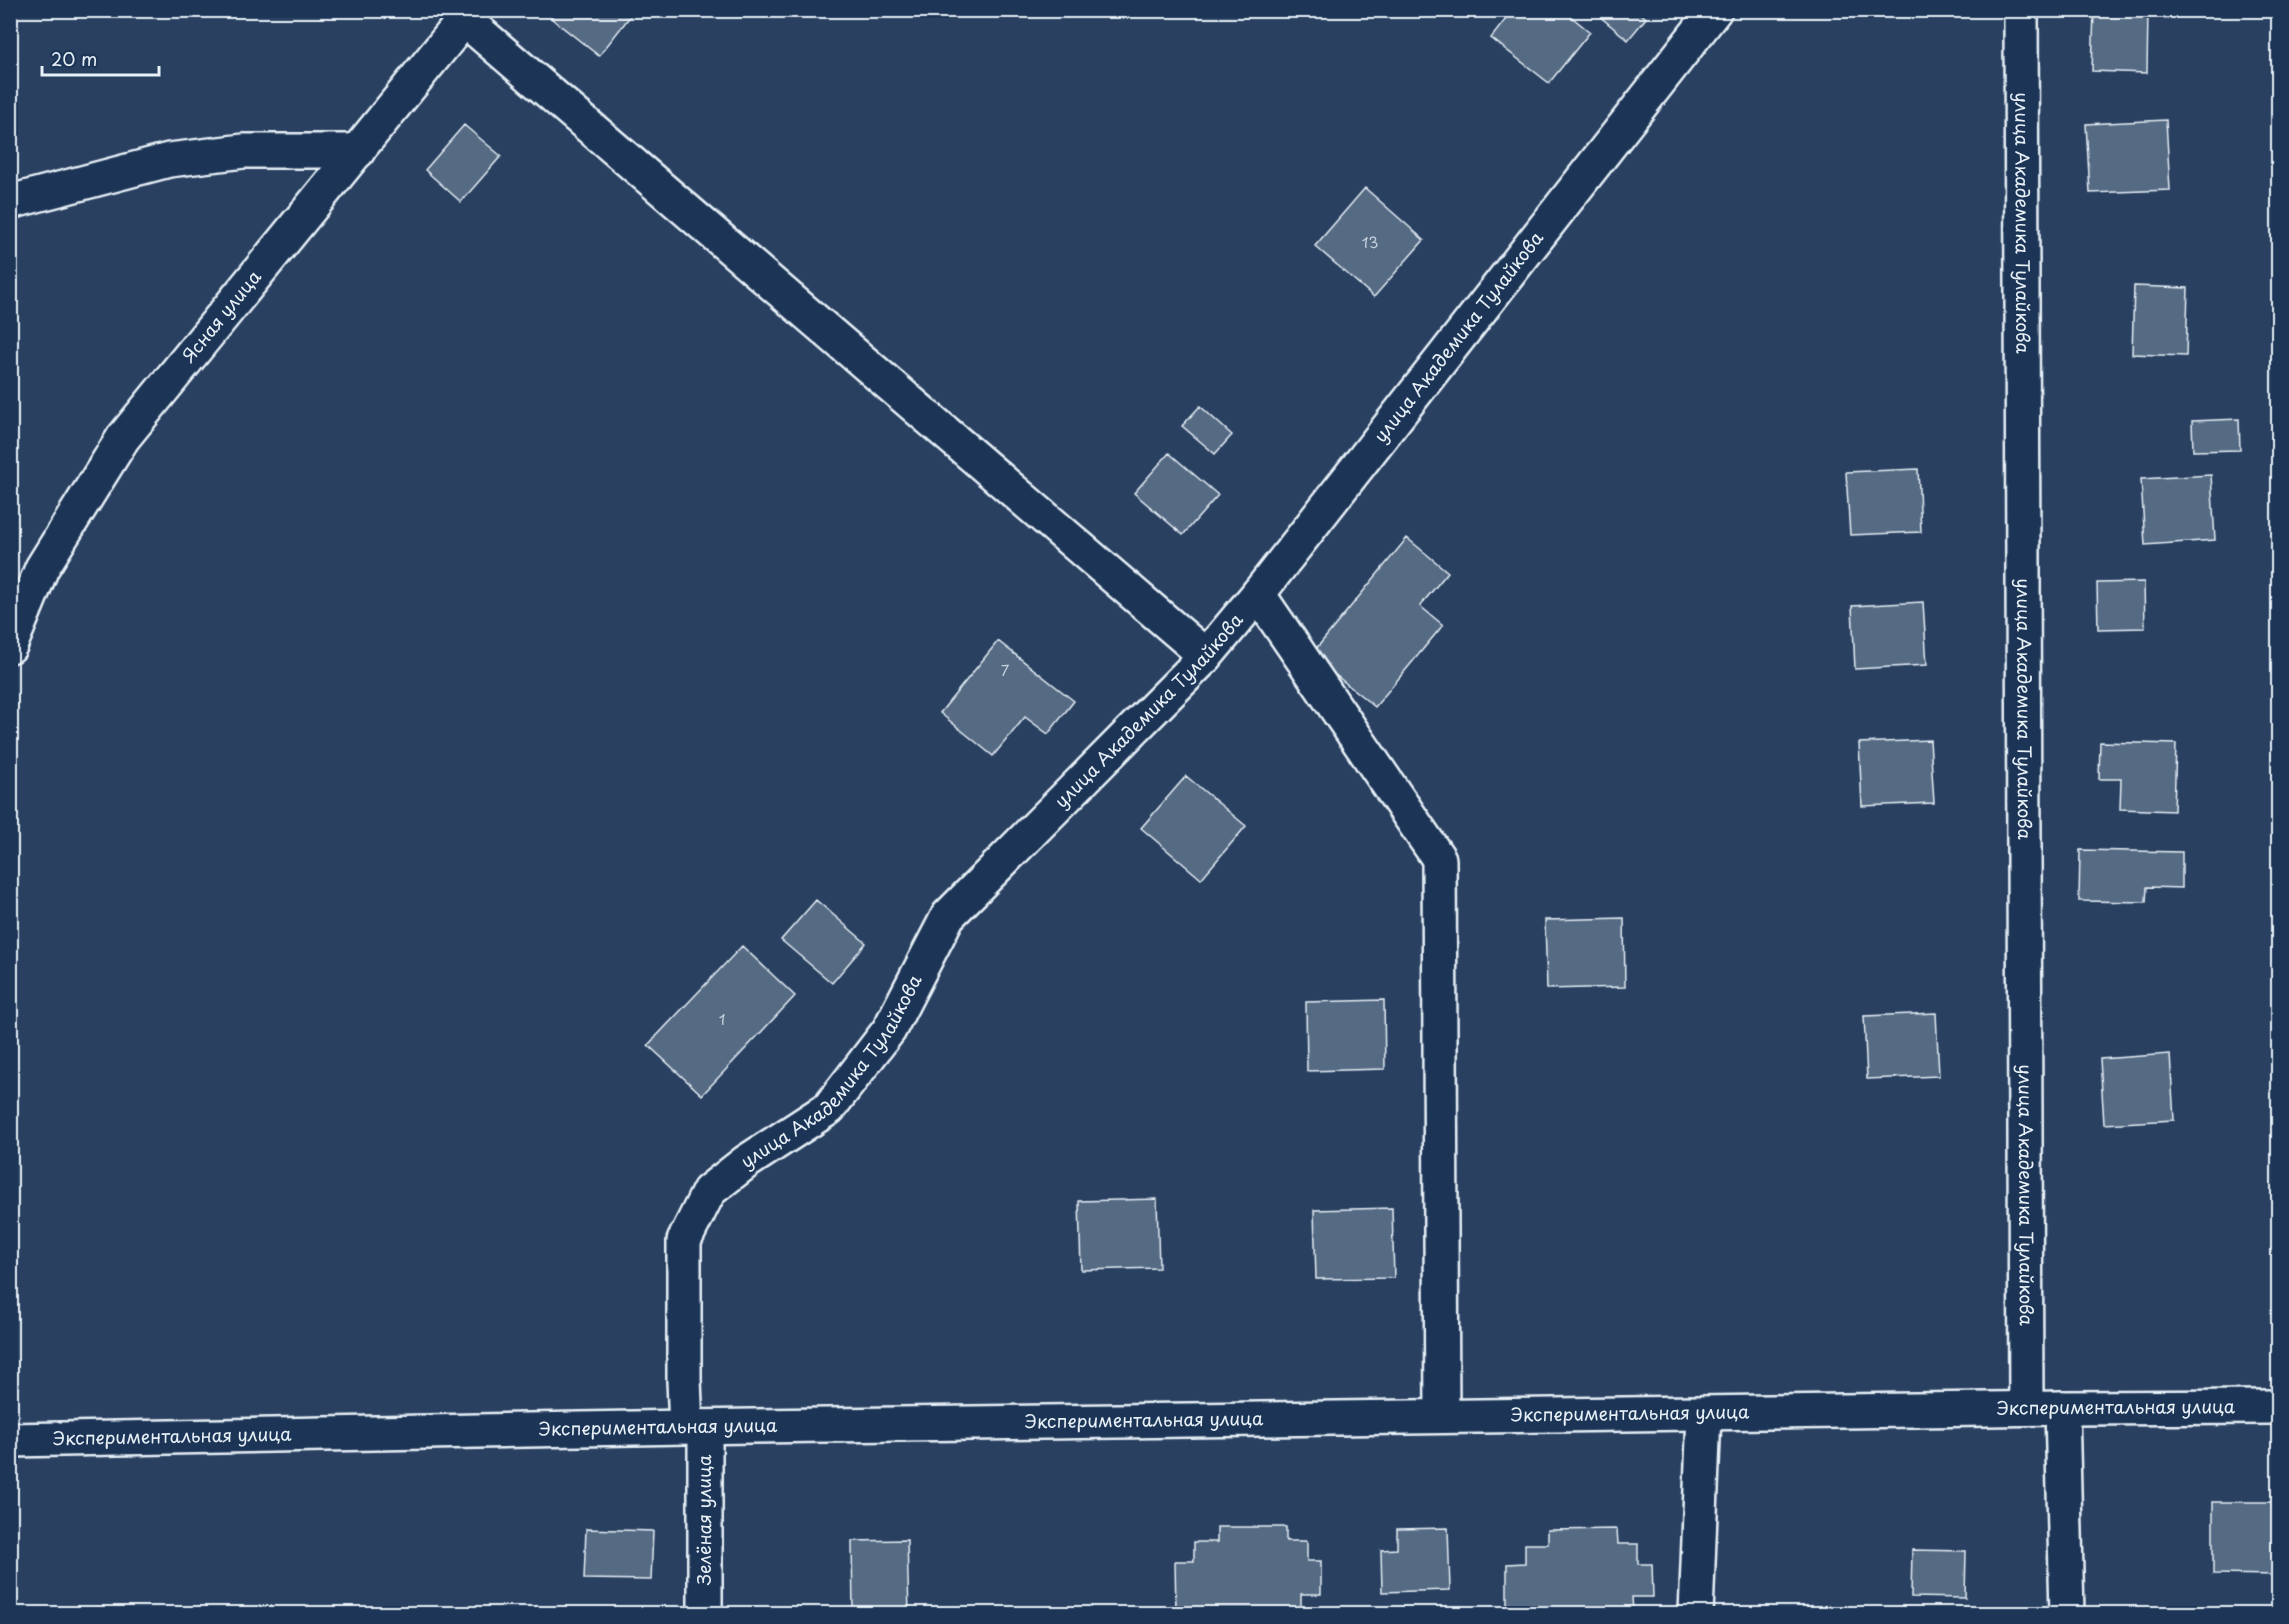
<svg xmlns="http://www.w3.org/2000/svg" width="2289" height="1624" viewBox="0 0 2289 1624" font-family="'Playpen Sans',sans-serif">
<style>
.building{fill:#556a83;stroke:#e8f1f8;stroke-width:1.5}
.lines{fill:none;stroke-linecap:round;stroke-linejoin:round}
.minor-casing{stroke:#e8f1f8;stroke-width:38}
.minor{stroke:#1d3557;stroke-width:33}
.labels{text-anchor:middle;stroke-width:4.5;stroke-linejoin:round;paint-order:stroke}
.number-label{font-size:15px;fill:#c3cfdb}
.street-label{font-size:18px;fill:#e8f1f8;stroke:#1d3557}
</style>
<rect width="100%" height="100%" fill="#294061"/>
<filter id="ink" filterUnits="userSpaceOnUse"><feTurbulence type="fractalNoise" baseFrequency=".0167" numOctaves="2"/><feDisplacementMap in="SourceGraphic" scale="12" xChannelSelector="R" yChannelSelector="G"/><feConvolveMatrix kernelMatrix="1 2 1 2 8 2 1 2 1" color-interpolation-filters="sRGB"/></filter>
<g filter="url(#ink)">
<!-- building -->
<path class="building" d="M 557,10 L 635,10 L 599,56 L 551,18 Z
M 1513,10 L 1563,10 L 1590,32 L 1549,83 L 1491,38 Z
M 1592,10 L 1637,10 L 1646,18 L 1628,40 Z
M 2094,10 L 2148,10 L 2147,73 L 2092,71 Z
M 2166,120 L 2170,190 L 2090,193 L 2086,124 Z
M 464,125 L 501,156 L 461,202 L 425,170 Z
M 1365,188 L 1424,240 L 1374,297 L 1315,246 Z
M 2134,286 L 2188,288 L 2186,356 L 2132,354 Z
M 1200,406 L 1232,435 L 1215,454 L 1182,426 Z
M 2239,419 L 2240,450 L 2193,451 L 2192,421 Z
M 1169,453 L 1218,495 L 1183,535 L 1134,493 Z
M 1918,469 L 1921,532 L 1850,535 L 1846,472 Z
M 2211,475 L 2215,540 L 2145,545 L 2141,479 Z
M 1407,538 L 1448,572 L 1420,606 L 1443,625 L 1375,707 L 1311,655 Z
M 1407,538 L 1448,572 L 1420,606 L 1443,625 L 1375,707 L 1311,655 Z
M 2144,582 L 2145,628 L 2098,629 L 2097,583 Z
M 1923,602 L 1927,665 L 1855,669 L 1852,606 Z
M 998,641 L 1074,701 L 1048,734 L 1025,717 L 993,756 L 940,713 Z
M 1930,740 L 1934,803 L 1862,806 L 1859,743 Z
M 2100,742 L 2176,744 L 2174,811 L 2120,809 L 2121,779 L 2099,779 Z
M 1186,776 L 1246,826 L 1201,879 L 1141,828 Z
M 2080,850 L 2182,852 L 2182,888 L 2147,887 L 2146,902 L 2079,901 Z
M 816,900 L 866,943 L 832,983 L 781,940 Z
M 1624,918 L 1625,987 L 1547,989 L 1545,920 Z
M 742,946 L 795,996 L 702,1095 L 648,1045 Z
M 1384,1000 L 1385,1069 L 1307,1071 L 1306,1002 Z
M 1936,1013 L 1939,1076 L 1867,1079 L 1864,1016 Z
M 2170,1054 L 2174,1120 L 2104,1124 L 2100,1059 Z
M 1157,1199 L 1159,1268 L 1081,1270 L 1079,1201 Z
M 1392,1208 L 1394,1278 L 1316,1279 L 1314,1210 Z
M 2213,1502 L 2278,1502 L 2278,1575 L 2213,1574 Z
M 1217,1527 L 1286,1527 L 1286,1541 L 1307,1541 L 1307,1561 L 1321,1561 L 1321,1594 L 1301,1594 L 1301,1609 L 1176,1611 L 1175,1561 L 1194,1561 L 1194,1542 L 1217,1542 Z
M 1448,1528 L 1450,1590 L 1382,1592 L 1381,1550 L 1397,1549 L 1397,1529 Z
M 586,1529 L 653,1531 L 651,1580 L 584,1579 Z
M 1617,1529 L 1618,1544 L 1638,1544 L 1638,1564 L 1652,1564 L 1653,1597 L 1632,1597 L 1633,1612 L 1507,1613 L 1507,1564 L 1525,1563 L 1525,1544 L 1548,1544 L 1548,1530 Z
M 907,1540 L 909,1614 L 853,1614 L 852,1541 Z
M 1912,1550 L 1966,1551 L 1965,1598 L 1911,1597 Z"/>
<g class="lines">
<!-- minor casing -->
<g class="minor-casing">
<g id="minor">
<path id="s1" d="M 2021,10 L 2026,1408"/>
<path d="M 465,20 L 1206,656"/>
<path d="M 10,202 L 169,160 L 244,151 L 358,151"/>
<path d="M 1258,594 L 1439,859 L 1442,1416"/>
<path id="s2" d="M 10,646 L 42,568 L 123,438 L 472,10"/>
<path d="M 2062,1408 L 2067,1614"/>
<path id="s3" d="M 686,1427 L 684,1380 L 684,1241 L 709,1191 L 746,1162 L 829,1108 L 889,1030 L 948,916 L 1206,656 L 1258,594 L 1715,10"/>
<path id="s4" d="M 10,1440 L 686,1427 L 2062,1408 L 2278,1407"/>
<path d="M 705,1614 L 705,1427"/>
<path d="M 1696,1614 L 1704,1414"/>
</g>
</g>
<!-- minor -->
<use href="#minor" class="minor"/>
</g>
</g>
<g class="labels">
<!-- number labels -->
<g class="number-label">
<text x="1370" y="248">13</text>
<text x="1005" y="676">7</text>
<text x="722" y="1025">1</text>
</g>
<!-- street labels -->
<g class="street-label">
<text dy="6" stroke="none"><textPath href="#s1" startOffset="213">улица Академика Тулайкова</textPath></text>
<text dy="6" stroke="none"><textPath href="#s2" startOffset="394">Ясная улица</textPath></text>
<text dy="6" stroke="none"><textPath href="#s3" startOffset="1388">улица Академика Тулайкова</textPath></text>
<text dy="6" stroke="none"><textPath href="#s1" startOffset="699">улица Академика Тулайкова</textPath></text>
<text dy="6" stroke="none"><textPath href="#s3" startOffset="902">улица Академика Тулайкова</textPath></text>
<text dy="6" stroke="none"><textPath href="#s3" startOffset="416">улица Академика Тулайкова</textPath></text>
<text dy="6" stroke="none"><textPath href="#s1" startOffset="1185">улица Академика Тулайкова</textPath></text>
<text dy="6" stroke="none"><textPath href="#s4" startOffset="2106">Экспериментальная улица</textPath></text>
<text dy="6" stroke="none"><textPath href="#s4" startOffset="1620">Экспериментальная улица</textPath></text>
<text dy="6" stroke="none"><textPath href="#s4" startOffset="1134">Экспериментальная улица</textPath></text>
<text dy="6" stroke="none"><textPath href="#s4" startOffset="648">Экспериментальная улица</textPath></text>
<text dy="6" stroke="none"><textPath href="#s4" startOffset="162">Экспериментальная улица</textPath></text>
<text transform="translate(705 1520) rotate(-90)" y="6">Зелёная улица</text>
</g>
</g>
<!-- margin -->
<rect width="2289" height="1624" fill="none" stroke="#1d3557" stroke-width="36"/>
<rect x="18" y="18" width="2253" height="1588" fill="none" stroke="#e8f1f8" stroke-width="2" filter="url(#ink)"/>
<!-- scale -->
<path d="M42 66v9h117v-9" fill="none" stroke="#e8f1f8" stroke-width="3"/>
<text x="51" y="66" font-size="18" fill="#e8f1f8" stroke="#1d3557" stroke-width="4.5" paint-order="stroke">20 m</text>
</svg>
